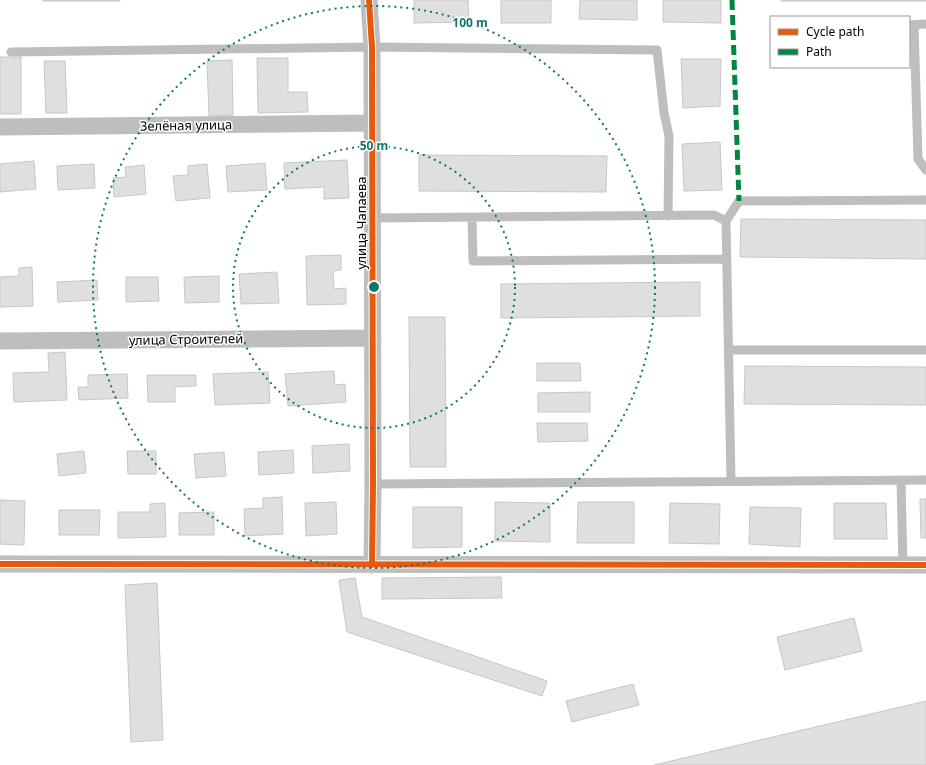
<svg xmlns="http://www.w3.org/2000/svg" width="926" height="765" viewBox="0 0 926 765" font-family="'Noto Sans',sans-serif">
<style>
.building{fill:#dfdfdf;stroke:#c7c7c7}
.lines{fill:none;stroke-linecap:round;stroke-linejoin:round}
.lane{stroke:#bebebe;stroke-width:9}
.street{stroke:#bebebe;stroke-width:17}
.quiet{stroke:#00873e;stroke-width:5;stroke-dasharray:10 5;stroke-linecap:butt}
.cycleway-casing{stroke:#fff;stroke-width:8}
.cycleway{stroke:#e8590c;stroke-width:6}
.ring{fill:none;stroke:#0f766e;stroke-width:2;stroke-dasharray:2 4}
.labels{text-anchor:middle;stroke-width:3;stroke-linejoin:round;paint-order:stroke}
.street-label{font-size:13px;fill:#000;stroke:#fff}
.centre{fill:#0f766e;stroke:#fff;stroke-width:2}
.ring-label{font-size:12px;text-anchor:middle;font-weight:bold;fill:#0f766e;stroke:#fff;stroke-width:3;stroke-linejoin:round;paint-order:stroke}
</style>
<rect width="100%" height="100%" fill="#fff"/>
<!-- building -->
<path class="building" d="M 43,0 L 120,0 L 120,1 L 43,1 Z
M 414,0 L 468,0 L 469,22 L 414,23 Z
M 501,0 L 551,0 L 551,23 L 501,23 Z
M 580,0 L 637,0 L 637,20 L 579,19 Z
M 663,0 L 721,0 L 721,23 L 663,22 Z
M 781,0 L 926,0 L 926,1 L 781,1 Z
M 0,57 L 21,57 L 21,114 L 0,114 Z
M 257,58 L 288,58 L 288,92 L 307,92 L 308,112 L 258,113 Z
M 681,59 L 721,59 L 720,106 L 683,108 Z
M 232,60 L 233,115 L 209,116 L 207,61 Z
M 44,61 L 65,61 L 67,113 L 46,113 Z
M 720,142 L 722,190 L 684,191 L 682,144 Z
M 419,155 L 607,156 L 606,192 L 419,191 Z
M 347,160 L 349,198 L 324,199 L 324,187 L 285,189 L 284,163 Z
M 34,161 L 36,189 L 0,192 L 0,164 Z
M 265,163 L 267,190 L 228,192 L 226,166 Z
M 94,164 L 95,188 L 58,190 L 57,166 Z
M 207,164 L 210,198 L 176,201 L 173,176 L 188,175 L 188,166 Z
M 144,165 L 146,194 L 114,197 L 113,178 L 126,177 L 125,167 Z
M 741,219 L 926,220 L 926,259 L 740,257 Z
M 341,255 L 341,270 L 333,271 L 334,289 L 346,288 L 346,304 L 307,305 L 306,256 Z
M 32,267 L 33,306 L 0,307 L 0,277 L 19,276 L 19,268 Z
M 277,272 L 279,303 L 241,304 L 239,274 Z
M 219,276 L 219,302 L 185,303 L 184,277 Z
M 126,277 L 158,277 L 159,301 L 126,302 Z
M 97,280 L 98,300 L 58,302 L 57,282 Z
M 700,282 L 700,316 L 501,318 L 501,284 Z
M 409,317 L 445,317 L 446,467 L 410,467 Z
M 65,352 L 67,400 L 14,402 L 13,373 L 49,372 L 48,353 Z
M 537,363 L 580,363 L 581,381 L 537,381 Z
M 745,366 L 926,367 L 926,405 L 744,404 Z
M 334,371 L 335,385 L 345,384 L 346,402 L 288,406 L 285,374 Z
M 268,372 L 270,403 L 215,405 L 213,374 Z
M 127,374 L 128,398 L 79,400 L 78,387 L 88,387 L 88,375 Z
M 147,375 L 196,375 L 196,386 L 175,387 L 175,402 L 148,402 Z
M 590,392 L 590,412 L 538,412 L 538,393 Z
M 537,423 L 587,423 L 588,441 L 538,442 Z
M 349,444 L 350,471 L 313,473 L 312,446 Z
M 293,450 L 294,473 L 259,475 L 258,452 Z
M 84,451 L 86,473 L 59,476 L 57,454 Z
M 127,451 L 156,451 L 156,474 L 128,474 Z
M 224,452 L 226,476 L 196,478 L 194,454 Z
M 282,497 L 283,534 L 245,536 L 244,509 L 263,508 L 263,498 Z
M 920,499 L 926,499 L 926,538 L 921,538 Z
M 0,500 L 25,501 L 24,545 L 0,544 Z
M 336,502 L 337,534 L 306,536 L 305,503 Z
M 495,502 L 550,503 L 550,542 L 495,541 Z
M 578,502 L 634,502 L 634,543 L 577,543 Z
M 165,503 L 166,537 L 118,538 L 118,512 L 150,512 L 150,504 Z
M 670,503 L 720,504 L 719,544 L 669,543 Z
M 834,503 L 886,503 L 887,539 L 834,539 Z
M 413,507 L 462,507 L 462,547 L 413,548 Z
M 750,507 L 801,508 L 800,547 L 749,544 Z
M 59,510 L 100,510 L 99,535 L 59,535 Z
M 214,512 L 214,535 L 179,535 L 179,513 Z
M 501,577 L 502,598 L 382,599 L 382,578 Z
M 355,578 L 362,617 L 547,681 L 542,696 L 347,632 L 339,580 Z
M 157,583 L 163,740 L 131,742 L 125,585 Z
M 854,618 L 862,651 L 785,670 L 777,637 Z
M 633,684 L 639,705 L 572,722 L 566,701 Z
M 926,701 L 926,765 L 654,765 Z"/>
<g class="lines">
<!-- lane -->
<path class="lane" d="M 909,25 L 926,24
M 914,25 L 918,159 L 926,170
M 11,52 L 372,47 L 657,50 L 664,113 L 669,136 L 668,216
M 372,218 L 714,215 L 726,221
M 472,218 L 473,261 L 727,259
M 729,350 L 926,350
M 901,480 L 903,566
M 731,481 L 726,221 L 739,201 L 926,200
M 373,484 L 926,480"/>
<!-- street -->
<path class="street" d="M 369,0 L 372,47 L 373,484 L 372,565
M 0,127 L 372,123
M 0,341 L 373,338
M 0,564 L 926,565"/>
<!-- quiet -->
<path class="quiet" d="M 732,0 L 739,201"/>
<!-- cycleway casing -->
<g class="cycleway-casing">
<path id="cycleway" d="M 369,0 L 372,47 L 373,484 L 372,565
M 0,564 L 926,565"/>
</g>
<!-- cycleway -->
<use href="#cycleway" class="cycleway"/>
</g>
<!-- distance rings -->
<g class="ring">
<circle cx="374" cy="287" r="141"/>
<circle cx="374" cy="287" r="281"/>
</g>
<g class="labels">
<!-- street labels -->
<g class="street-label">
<text transform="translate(186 125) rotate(-1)" y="5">Зелёная улица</text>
<text transform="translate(361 223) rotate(-90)" y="5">улица Чапаева</text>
<text transform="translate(186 339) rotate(-1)" y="5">улица Строителей</text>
</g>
</g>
<circle cx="374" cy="287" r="6" class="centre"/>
<g class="ring-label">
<text x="470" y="27">100 m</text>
<text x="374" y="150">50 m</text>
</g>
<!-- legend -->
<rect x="770" y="16" width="140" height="52" fill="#ffffff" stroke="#999999"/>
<rect x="778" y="29" width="20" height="6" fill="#e8590c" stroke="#999999"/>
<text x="806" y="36" font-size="12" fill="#000000">Cycle path</text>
<rect x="778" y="49" width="20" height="6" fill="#00873e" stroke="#999999"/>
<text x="806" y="56" font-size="12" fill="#000000">Path</text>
</svg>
